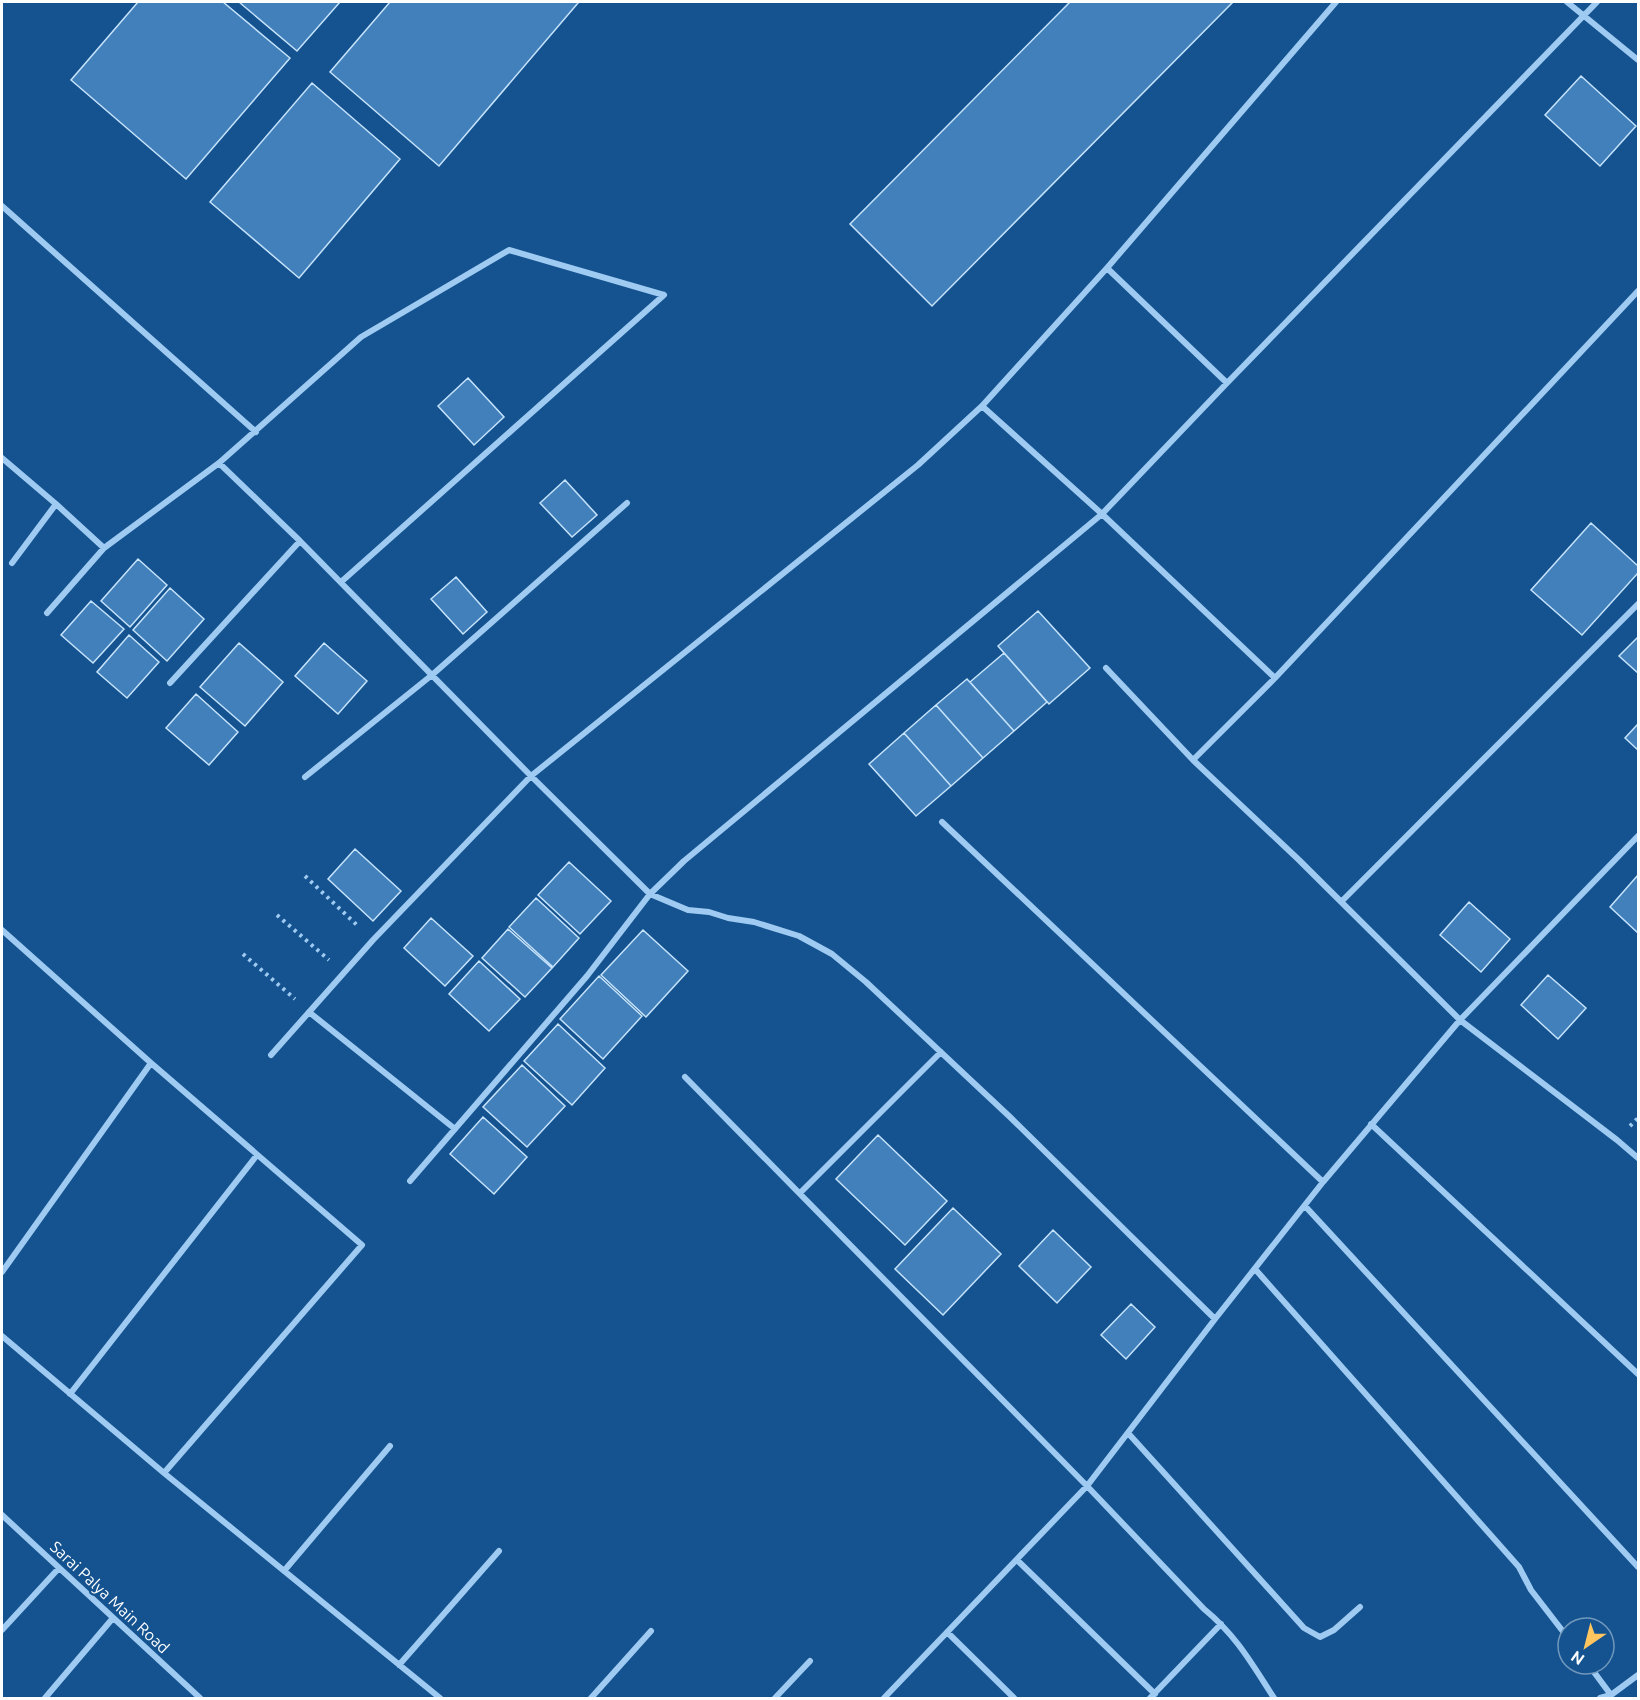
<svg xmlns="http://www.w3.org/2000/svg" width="1640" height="1700" viewBox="0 0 1640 1700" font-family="Ubuntu,sans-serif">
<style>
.building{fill:#4180ba;stroke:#c6e3fc;stroke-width:1.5}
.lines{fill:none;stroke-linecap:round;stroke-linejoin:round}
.path{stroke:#9fcaf1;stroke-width:4;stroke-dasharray:3 4.5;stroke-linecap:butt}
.street{stroke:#9fcaf1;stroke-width:6}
.labels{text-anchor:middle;stroke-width:4.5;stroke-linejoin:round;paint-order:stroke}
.street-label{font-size:16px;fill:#fff;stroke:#145390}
</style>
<rect width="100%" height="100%" fill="#145390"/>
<!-- building -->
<path class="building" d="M 138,2 L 223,2 L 290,58 L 186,179 L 71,80 Z
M 239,2 L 340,2 L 297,51 Z
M 390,2 L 576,2 L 578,3 L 439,166 L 330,72 Z
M 1070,2 L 1233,2 L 932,306 L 850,224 Z
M 1581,76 L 1636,126 L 1600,166 L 1545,115 Z
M 312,83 L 400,159 L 299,278 L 210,202 Z
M 468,378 L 504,417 L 474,445 L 438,406 Z
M 565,480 L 597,515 L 572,537 L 540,503 Z
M 1591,523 L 1638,566 L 1638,573 L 1582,635 L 1531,590 Z
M 138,559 L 167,585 L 130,627 L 101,601 Z
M 456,577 L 487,612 L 463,634 L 431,599 Z
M 170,588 L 204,619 L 167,661 L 133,630 Z
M 91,601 L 124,629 L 93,663 L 61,635 Z
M 1038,611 L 1090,668 L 1049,704 L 998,646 Z
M 129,635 L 159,662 L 127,698 L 97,672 Z
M 1637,638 L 1638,639 L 1638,673 L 1619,656 Z
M 239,643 L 283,682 L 245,726 L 200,687 Z
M 324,643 L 367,681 L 338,714 L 295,676 Z
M 1004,653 L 1047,702 L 1014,731 L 970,682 Z
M 967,679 L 1014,731 L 983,758 L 936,705 Z
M 196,694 L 238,732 L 209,765 L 166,728 Z
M 936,705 L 983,758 L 951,786 L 904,733 Z
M 1638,724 L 1638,750 L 1625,738 Z
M 904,733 L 951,786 L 916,816 L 869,764 Z
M 355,849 L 401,891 L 373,921 L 328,879 Z
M 569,862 L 611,901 L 580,934 L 538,895 Z
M 1638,875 L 1638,933 L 1610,907 Z
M 536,898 L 579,938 L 553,967 L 509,927 Z
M 1469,902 L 1510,939 L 1481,972 L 1440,935 Z
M 431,918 L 473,956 L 445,986 L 404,948 Z
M 508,929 L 552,968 L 525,997 L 482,958 Z
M 643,930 L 688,971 L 646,1017 L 601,975 Z
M 479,961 L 520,999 L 489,1031 L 449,994 Z
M 1548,975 L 1586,1008 L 1558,1039 L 1521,1005 Z
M 599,976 L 642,1016 L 603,1059 L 560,1019 Z
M 558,1024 L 605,1068 L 572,1105 L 524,1061 Z
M 522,1065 L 565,1106 L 527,1147 L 483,1107 Z
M 483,1117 L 527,1157 L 494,1194 L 450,1154 Z
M 878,1135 L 947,1201 L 905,1245 L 836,1179 Z
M 953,1208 L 1001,1254 L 943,1315 L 895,1269 Z
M 1053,1230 L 1091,1267 L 1057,1303 L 1019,1266 Z
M 1131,1304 L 1155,1327 L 1126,1359 L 1101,1335 Z"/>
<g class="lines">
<!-- path -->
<path class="path" d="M 305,876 L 359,927
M 277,915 L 329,960
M 243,954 L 295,999
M 1630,1126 L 1638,1118"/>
<!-- street -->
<path class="street" d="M 1567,2 L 1638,60
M 2,206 L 256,432
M 1227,383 L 1107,268 L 1336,2
M 982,406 L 1102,514 L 1275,678
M 2,458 L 56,504 L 104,548 L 219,463 L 361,337 L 509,250 L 664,295
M 219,463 L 300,541 L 531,776 L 650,894 L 688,910 L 709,912 L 728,918 L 754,922 L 799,936 L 832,954 L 866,982 L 1010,1117 L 1215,1319
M 12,563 L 56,504
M 341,582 L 664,295
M 47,613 L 104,548
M 1106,668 L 1193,760 L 1299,860 L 1460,1020 L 1617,1140 L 1638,1158
M 170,683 L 300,541
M 1193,760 L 1275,678 L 1638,291
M 305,777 L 432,675 L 627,503
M 942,822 L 1323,1182
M 1341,902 L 1638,604
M 2,930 L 151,1063 L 362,1245 L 164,1473 L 440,1698
M 309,1012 L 455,1129
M 271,1055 L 373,940 L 531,776 L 918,465 L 982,406 L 1107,268
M 685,1077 L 1087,1486 L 1204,1609 C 1236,1635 1252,1664 1274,1698
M 1371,1124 L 1638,1374
M 410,1181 L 587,976 L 650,894 L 684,861 L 1102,514 L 1227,383 L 1597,2
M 800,1193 L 941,1052
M 1305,1206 L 1638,1567
M 1255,1269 L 1519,1567 L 1531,1590 L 1568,1638
M 2,1272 L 151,1063
M 2,1336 L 164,1473
M 70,1394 L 257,1155
M 1128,1433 L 1304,1628 L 1320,1637 L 1334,1630 L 1360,1607
M 2,1515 L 200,1698
M 1017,1560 L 1155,1694
M 284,1571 L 390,1446
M 2,1630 L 59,1568
M 947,1632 L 1014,1698
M 1588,1664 L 1611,1695
M 399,1665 L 499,1551
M 45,1698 L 113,1618
M 591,1698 L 651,1631
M 775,1698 L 810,1661
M 884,1698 L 1087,1486 L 1215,1319 L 1323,1182 L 1460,1020 L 1638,836
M 1150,1698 L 1221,1624
M 1600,1698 L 1611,1695 L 1638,1675"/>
</g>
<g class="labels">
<!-- street labels -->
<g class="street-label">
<text transform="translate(110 1597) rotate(43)" y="6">Sarai Palya Main Road</text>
</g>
</g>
<!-- border -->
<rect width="1640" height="1700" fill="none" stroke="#ffffff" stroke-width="6"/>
<!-- north arrow -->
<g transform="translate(1586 1646) rotate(215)"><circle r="28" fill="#145390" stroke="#7298bc" stroke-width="1.5"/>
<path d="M0-4.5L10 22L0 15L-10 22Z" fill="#ffc55f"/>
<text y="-9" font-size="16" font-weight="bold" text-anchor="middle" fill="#ffffff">N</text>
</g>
</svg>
